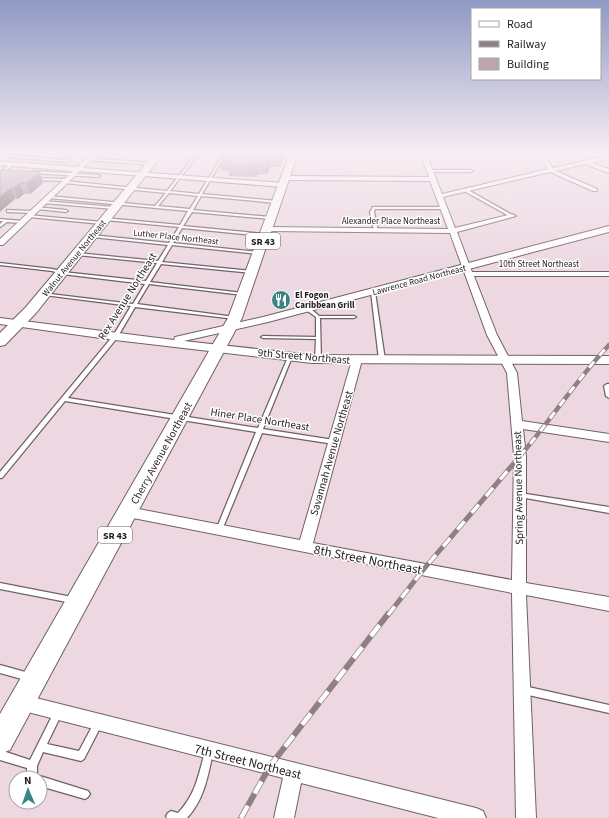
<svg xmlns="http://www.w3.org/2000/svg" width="609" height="818" viewBox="0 0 609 818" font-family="'Source Sans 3',sans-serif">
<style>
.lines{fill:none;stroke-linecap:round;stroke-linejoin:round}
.service-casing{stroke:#716068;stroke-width:2.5}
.minor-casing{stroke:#716068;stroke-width:2}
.tertiary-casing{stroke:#716068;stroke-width:2}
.primary-casing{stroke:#716068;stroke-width:2}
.service{fill:#fff;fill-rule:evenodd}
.minor{fill:#fff;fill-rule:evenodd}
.tertiary{fill:#fff;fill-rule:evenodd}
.primary{fill:#fff;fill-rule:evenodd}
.rail-far2-casing{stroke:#8e8086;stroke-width:4.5}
.rail-far1-casing{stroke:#8e8086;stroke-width:5}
.rail-casing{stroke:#8e8086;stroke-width:6}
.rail-far2{stroke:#fff;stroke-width:3;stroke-dasharray:8;stroke-linecap:butt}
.rail-far1{stroke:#fff;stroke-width:3.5;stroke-dasharray:11;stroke-linecap:butt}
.rail{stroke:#fff;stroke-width:4.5;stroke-dasharray:14;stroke-linecap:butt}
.wall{fill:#9f8f96}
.shaded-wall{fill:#82747a}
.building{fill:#b9a6af;stroke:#82747a}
.labels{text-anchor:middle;stroke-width:3;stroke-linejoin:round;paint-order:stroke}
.far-street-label{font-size:9px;fill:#241d20;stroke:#fff}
.far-poi-label{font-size:9px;font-weight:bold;fill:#241d20;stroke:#fff;text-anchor:start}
.shield{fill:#fff;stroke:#666163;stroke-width:1}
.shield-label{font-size:10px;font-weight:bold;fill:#241d20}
.street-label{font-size:11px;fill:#241d20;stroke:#fff}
.near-street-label{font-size:13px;fill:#241d20;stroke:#fff}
</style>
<rect width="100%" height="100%" fill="#edd8e2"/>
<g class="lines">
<!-- service casing -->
<g class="service-casing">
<path id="service" d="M 12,153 L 15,153 L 12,155 L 64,160 L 74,153 L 77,153 L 65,162 L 8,157 L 8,155 Z
M 197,153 L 199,153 L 170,191 L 199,194 L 224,153 L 226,153 L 202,194 L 277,201 L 279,202 L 277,203 L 201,196 L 193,210 L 271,217 L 273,218 L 271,219 L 192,212 L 183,226 L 265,234 L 267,235 L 265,236 L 182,228 L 173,243 L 259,252 L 261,253 L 259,254 L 172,245 L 162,262 L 252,271 L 254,272 L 252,273 L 161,264 L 150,282 L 243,293 L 245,294 L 243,295 L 149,284 L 137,304 L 235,317 L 237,318 L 235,319 L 135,307 L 117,338 L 68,398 L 258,428 L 288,357 L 288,356 L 292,356 L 292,357 L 263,429 L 334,440 L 336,441 L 337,442 L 336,443 L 334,444 L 262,433 L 222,530 L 221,532 L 219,533 L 217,532 L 216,530 L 256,432 L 65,401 L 2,478 L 0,478 L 0,472 L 113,336 L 131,306 L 44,295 L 42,294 L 42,293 L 133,304 L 145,284 L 62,274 L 52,271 L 0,265 L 0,263 L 53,269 L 63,272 L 146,281 L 157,263 L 77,255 L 75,254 L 77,253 L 158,261 L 168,245 L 92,237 L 90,236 L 92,235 L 169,243 L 179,227 L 105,220 L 103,219 L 105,218 L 180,225 L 188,211 L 49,198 L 47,197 L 49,196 L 155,206 L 166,193 L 64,183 L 62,182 L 64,181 L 167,191 ZM 169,193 L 198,196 L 190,209 L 158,206 Z
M 88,158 L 151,163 L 153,164 L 151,165 L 87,160 L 87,159 Z
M 12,163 L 15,164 L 0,175 L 0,172 Z
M 430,170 L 471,170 L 473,171 L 471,172 L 429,172 L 428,171 Z
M 34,171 L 98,175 L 100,176 L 98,177 L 33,173 L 32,172 Z
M 35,178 L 67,179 L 69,180 L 67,181 L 34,180 L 33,179 Z
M 466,190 L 468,190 L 514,216 L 511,217 L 466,192 Z
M 43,201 L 114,207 L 116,208 L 114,209 L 44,203 L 43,203 Z
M 36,207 L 66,210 L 68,211 L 66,212 L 37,209 L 36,209 Z
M 373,207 L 444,207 L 446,208 L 444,209 L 375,209 L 374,212 L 378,231 L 376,232 L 374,231 L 370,212 Z
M 7,210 L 33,211 L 35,212 L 33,213 L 8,212 L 7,212 Z
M 28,215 L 102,222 L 104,223 L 102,224 L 29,217 L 27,216 Z
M 0,219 L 23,221 L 25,222 L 23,223 L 7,222 L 0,227 L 0,224 L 3,221 L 0,221 Z
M 371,291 L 375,291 L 375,292 L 385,360 L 382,362 L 379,360 L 371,292 Z
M 306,308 L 310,308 L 319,316 L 354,316 L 356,317 L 354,318 L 320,318 L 321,360 L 318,362 L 315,360 L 316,339 L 263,338 L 261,337 L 263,336 L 316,337 L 316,317 L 306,310 Z
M 607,384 L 609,384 L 609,398 L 606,396 L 604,386 Z
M 518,493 L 520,493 L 609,507 L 609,513 L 520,497 L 518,497 L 517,495 Z
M 0,583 L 72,597 L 75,598 L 76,600 L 75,602 L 72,603 L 0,589 Z
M 0,665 L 29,673 L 32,674 L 33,677 L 32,680 L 29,681 L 0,673 Z
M 524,686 L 609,705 L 609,713 L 524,694 L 521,693 L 520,690 L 521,687 Z
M 58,709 L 61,710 L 62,713 L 47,744 L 79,751 L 95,721 L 98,720 L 101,721 L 102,724 L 84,759 L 81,761 L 43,752 L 37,766 L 37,778 L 40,776 L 88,791 L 90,794 L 88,797 L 85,799 L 40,786 L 40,778 L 27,778 L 27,768 L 0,760 L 0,750 L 30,760 L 55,710 Z
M 209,748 L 212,749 L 213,752 C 208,776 204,800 187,818 L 167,818 L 166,816 L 168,813 L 171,811 L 178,813 C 196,794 198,776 205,752 L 206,749 Z"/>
</g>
<!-- minor casing -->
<g class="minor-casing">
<path id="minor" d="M 92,153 L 98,153 L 83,168 L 283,183 L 286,185 L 283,187 L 80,171 L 3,245 L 0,245 L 0,239 L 73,171 L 0,165 L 0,161 L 77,167 Z
M 420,153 L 426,153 L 442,194 L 548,169 L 536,153 L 542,153 L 553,168 L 609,155 L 609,159 L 592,163 L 609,169 L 609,173 L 585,164 L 556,171 L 597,189 L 597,191 L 593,191 L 550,172 L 443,197 L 455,228 L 512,214 L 516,216 L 457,232 L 472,272 L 609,272 L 609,276 L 474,276 L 497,335 L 517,373 L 522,421 L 609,434 L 609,442 L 523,429 L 526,456 L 526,583 L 609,597 L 609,611 L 526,595 L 536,818 L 516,818 L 512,593 L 128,517 L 123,516 L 121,512 L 123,508 L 128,507 L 300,540 L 352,360 L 357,357 L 362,360 L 313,543 L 512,580 L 514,456 L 507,373 L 487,335 L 450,233 L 267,231 L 263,229 L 267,227 L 448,229 L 430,181 L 285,180 L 282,178 L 285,176 L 429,177 Z
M 20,694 L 476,808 L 483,811 L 486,818 L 438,818 L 301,783 L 294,818 L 274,818 L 283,778 L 20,710 L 14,708 L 12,702 L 14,696 Z"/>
</g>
<!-- tertiary casing -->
<g class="tertiary-casing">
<path id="tertiary" d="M 609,226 L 609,232 L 268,322 L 184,341 L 312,355 L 609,356 L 609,364 L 312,363 L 115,340 L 0,324 L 0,318 L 174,340 L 175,337 L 263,317 Z"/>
</g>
<!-- primary casing -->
<g class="primary-casing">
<path id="primary" d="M 155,153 L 164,153 L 36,313 L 5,345 L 0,346 L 0,333 L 26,307 Z
M 290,153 L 298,153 L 242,318 L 10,750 L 0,754 L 0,714 L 228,318 Z"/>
</g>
<!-- service -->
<use href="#service" class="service"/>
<!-- minor -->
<use href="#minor" class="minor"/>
<!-- tertiary -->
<use href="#tertiary" class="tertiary"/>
<!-- primary -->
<use href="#primary" class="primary"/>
<!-- rail-far2 casing -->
<g class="rail-far2-casing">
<path id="rail-far2" d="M 520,456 C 551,420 577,379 609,345"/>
</g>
<!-- rail-far1 casing -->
<g class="rail-far1-casing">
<path id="rail-far1" d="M 388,615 L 423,570 L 521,455"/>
</g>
<!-- rail casing -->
<g class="rail-casing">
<path id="rail" d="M 241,818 L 270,766 L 388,614"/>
</g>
<!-- rail-far2 -->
<use href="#rail-far2" class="rail-far2"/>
<!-- rail-far1 -->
<use href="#rail-far1" class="rail-far1"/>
<!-- rail -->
<use href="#rail" class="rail"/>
</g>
<!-- wall -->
<path class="wall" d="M 225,153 L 285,153 L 280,167 L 270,167 L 267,174 L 257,175 L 256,177 L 229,176 L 229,171 L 221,171 L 220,160 Z
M 0,170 L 43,183 L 30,194 L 24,194 L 18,199 L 15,199 Z"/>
<!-- shaded-wall -->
<path class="shaded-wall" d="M 281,153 L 285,153 L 280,167 L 280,156 Z
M 269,156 L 270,167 L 267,174 L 266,163 Z
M 256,164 L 257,175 L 256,177 L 255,166 Z
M 40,172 L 43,183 L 30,194 L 27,183 Z
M 20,183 L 24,194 L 18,199 L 14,188 Z
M 11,188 L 15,199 L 0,212 L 0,197 Z"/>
<!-- building -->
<path class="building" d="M 225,153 L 281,153 L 280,156 L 269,156 L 266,163 L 256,164 L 255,166 L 228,165 L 231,160 L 220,160 Z
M 0,170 L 40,172 L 27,183 L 20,183 L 14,188 L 11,188 L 0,197 Z"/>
<!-- sky -->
<linearGradient id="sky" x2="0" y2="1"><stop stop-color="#8f99c4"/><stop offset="0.57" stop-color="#f7edf2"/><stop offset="1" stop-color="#f7edf2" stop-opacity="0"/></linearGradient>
<rect width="609" height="267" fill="url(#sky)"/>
<!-- icons -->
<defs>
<g id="restaurant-disc" transform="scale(1)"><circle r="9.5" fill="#3b8486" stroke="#fff"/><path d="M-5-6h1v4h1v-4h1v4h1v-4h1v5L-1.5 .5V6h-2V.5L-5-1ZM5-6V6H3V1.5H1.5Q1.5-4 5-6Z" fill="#fff"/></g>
</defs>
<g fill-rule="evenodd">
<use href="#restaurant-disc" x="281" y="300"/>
</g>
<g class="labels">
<!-- far-street labels -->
<g class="far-street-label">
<text x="391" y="224">Alexander Place Northeast</text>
<text transform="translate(176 237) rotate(6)" y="3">Luther Place Northeast</text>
<text transform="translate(74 258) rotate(-51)" y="3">Walnut Avenue Northeast</text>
<text x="539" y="267">10th Street Northeast</text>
<text transform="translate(419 280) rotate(-15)" y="3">Lawrence Road Northeast</text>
</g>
<!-- far-poi labels -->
<g class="far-poi-label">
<text x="295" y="298">El Fogon<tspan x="295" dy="10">Caribbean Grill</tspan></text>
</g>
<!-- shield labels -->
<g class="shield">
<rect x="246" y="233" width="34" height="16" rx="3"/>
<rect x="98" y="527" width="34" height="16" rx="3"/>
</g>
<g class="shield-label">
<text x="263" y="245">SR 43</text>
<text x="115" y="539">SR 43</text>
</g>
<!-- street labels -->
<g class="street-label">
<text transform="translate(127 296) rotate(-58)" y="4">Rex Avenue Northeast</text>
<text transform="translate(304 356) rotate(5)" y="4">9th Street Northeast</text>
<text transform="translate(260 419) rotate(9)" y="4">Hiner Place Northeast</text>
<text transform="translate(161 453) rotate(-61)" y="4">Cherry Avenue Northeast</text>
<text transform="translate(331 453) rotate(-74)" y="4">Savannah Avenue Northeast</text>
<text transform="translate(518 488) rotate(-91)" y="4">Spring Avenue Northeast</text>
</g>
<!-- near-street labels -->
<g class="near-street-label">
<text transform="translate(368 559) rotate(11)" y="5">8th Street Northeast</text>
<text transform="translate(248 761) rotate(14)" y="5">7th Street Northeast</text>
</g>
</g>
<!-- legend -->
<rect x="471" y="8" width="130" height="72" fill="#ffffff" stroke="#a7a5a6"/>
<rect x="479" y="21" width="20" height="6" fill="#ffffff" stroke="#a7a5a6"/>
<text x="507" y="28" font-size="12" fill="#241d20">Road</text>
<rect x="479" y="41" width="20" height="6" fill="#8e8086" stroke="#a7a5a6"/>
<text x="507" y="48" font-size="12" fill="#241d20">Railway</text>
<rect x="479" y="58" width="20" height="12" fill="#b9a6af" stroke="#a7a5a6"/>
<text x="507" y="68" font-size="12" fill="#241d20">Building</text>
<!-- north arrow -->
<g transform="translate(28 790) rotate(358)"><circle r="19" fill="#ffffff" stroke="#a7a5a6"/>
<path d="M0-3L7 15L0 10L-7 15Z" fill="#3b8486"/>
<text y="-6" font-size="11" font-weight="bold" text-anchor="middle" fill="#241d20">N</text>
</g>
</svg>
